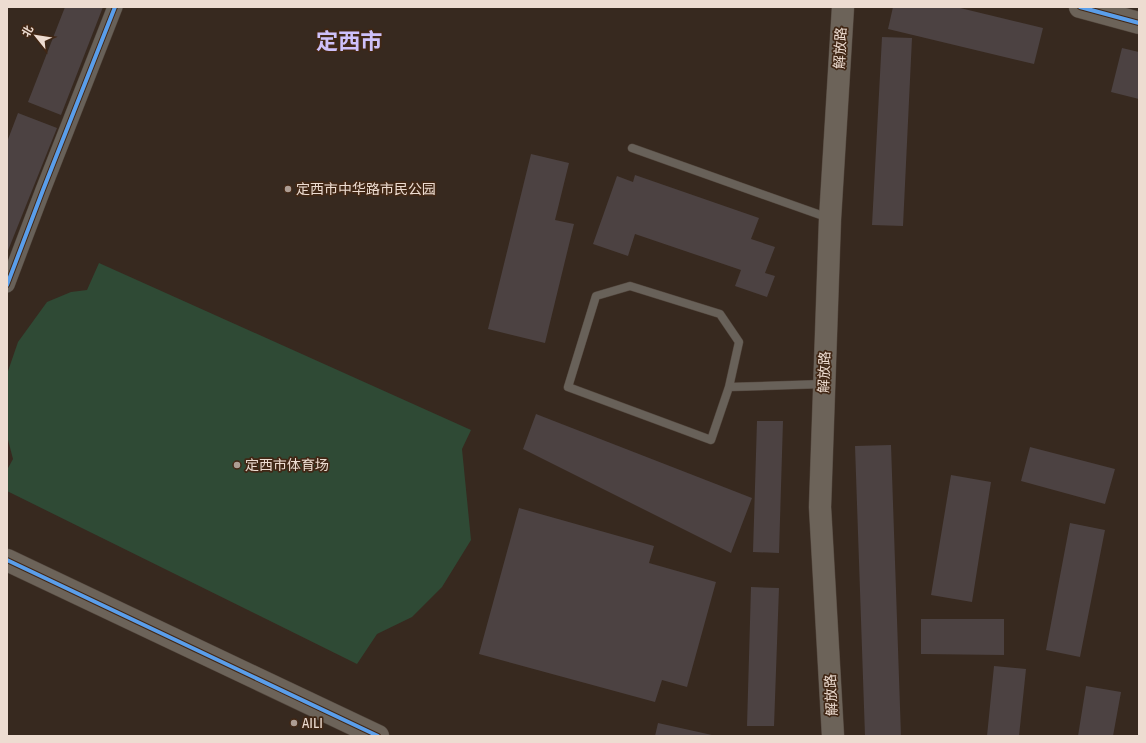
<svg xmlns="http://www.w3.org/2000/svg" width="1146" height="743" viewBox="0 0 1146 743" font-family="'Fira Sans Condensed','Noto Sans SC',sans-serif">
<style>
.green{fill:#2f4a35}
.building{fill:#4c4242}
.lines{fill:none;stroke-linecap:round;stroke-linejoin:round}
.lane-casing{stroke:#52463d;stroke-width:9}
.street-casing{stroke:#52463d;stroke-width:16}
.secondary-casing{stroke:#52463d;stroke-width:23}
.lane{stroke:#686159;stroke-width:8}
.street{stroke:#686159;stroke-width:15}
.secondary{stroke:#6c6359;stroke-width:22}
.cycleway-casing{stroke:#412715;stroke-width:6}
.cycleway{stroke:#5a9eea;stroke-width:4}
.poi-dot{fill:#ad9d93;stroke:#412715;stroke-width:1.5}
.labels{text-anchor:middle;stroke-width:3.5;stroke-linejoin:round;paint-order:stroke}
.street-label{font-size:14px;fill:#eddcd1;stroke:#412715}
.poi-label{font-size:14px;fill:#eddcd1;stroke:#412715;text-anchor:start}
.town-label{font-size:22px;font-weight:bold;fill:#cec1fa;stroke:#412715}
</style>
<rect width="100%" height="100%" fill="#37291f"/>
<!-- green -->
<path class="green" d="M 99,263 L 471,430 L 462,449 L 471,540 L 442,587 L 412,617 L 377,634 L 357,664 L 7,491 L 7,470 L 13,459 L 7,436 L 7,374 L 18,342 L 47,302 L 71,292 L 87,290 Z"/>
<!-- building -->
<path class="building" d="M 65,7 L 103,7 L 61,115 L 28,102 Z
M 893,7 L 956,7 L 1043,28 L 1034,64 L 888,29 Z
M 882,37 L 912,38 L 903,226 L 872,225 Z
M 1122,48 L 1139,52 L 1139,99 L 1111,92 Z
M 18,113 L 57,128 L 7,253 L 7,142 Z
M 531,154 L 569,163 L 555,220 L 574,224 L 545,343 L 488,329 Z
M 635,175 L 759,218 L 751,239 L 775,247 L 765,273 L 775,276 L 767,297 L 735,286 L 741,270 L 635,234 L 628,256 L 593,244 L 617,176 L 633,182 Z
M 536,414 L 752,498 L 731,553 L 523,449 Z
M 757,421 L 783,421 L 779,553 L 753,552 Z
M 891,445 L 901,736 L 865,736 L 855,446 Z
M 1030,447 L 1115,469 L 1105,504 L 1021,481 Z
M 951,475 L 991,482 L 972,602 L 931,595 Z
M 519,508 L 654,546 L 649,563 L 716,582 L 687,687 L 662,680 L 655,702 L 479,654 Z
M 1070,523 L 1105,530 L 1080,657 L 1046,650 Z
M 751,587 L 779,588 L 774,726 L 747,726 Z
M 921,619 L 1004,619 L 1004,655 L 921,654 Z
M 994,666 L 1026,669 L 1019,736 L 987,736 Z
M 1086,686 L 1121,692 L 1113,736 L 1078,736 Z
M 658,723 L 712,735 L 712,736 L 655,736 Z"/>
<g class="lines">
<!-- lane casing -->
<g class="lane-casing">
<path id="lane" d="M 632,148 L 829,218
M 630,286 L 720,314 L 739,342 L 729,387 L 711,440 L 568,387 L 596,296 Z
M 729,387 L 823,384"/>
</g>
<!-- street casing -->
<g class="street-casing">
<path id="street" d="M 7,285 L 43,190 L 115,7"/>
</g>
<!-- secondary casing -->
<g class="secondary-casing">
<path id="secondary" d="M 1080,7 L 1139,23
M 7,560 L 378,736
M 833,736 L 820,507 L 830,219 L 843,7"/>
</g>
<!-- lane -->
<use href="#lane" class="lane"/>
<!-- street -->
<use href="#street" class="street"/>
<!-- secondary -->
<use href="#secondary" class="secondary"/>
<!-- cycleway casing -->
<g class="cycleway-casing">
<path id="cycleway" d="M 1080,7 L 1139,23
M 7,285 L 43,190 L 115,7
M 7,560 L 378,736"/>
</g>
<!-- cycleway -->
<use href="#cycleway" class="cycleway"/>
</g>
<!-- markers -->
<g class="poi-dot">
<circle cx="288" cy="189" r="4"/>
<circle cx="237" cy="465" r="4"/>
<circle cx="294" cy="723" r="4"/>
</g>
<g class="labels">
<!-- street labels -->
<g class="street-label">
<text transform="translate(840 48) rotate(-87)" y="5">解放路</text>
<text transform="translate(824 372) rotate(-88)" y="5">解放路</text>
<text transform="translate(831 695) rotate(-93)" y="5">解放路</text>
</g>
<!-- poi labels -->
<g class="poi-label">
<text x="296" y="194">定西市中华路市民公园</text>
<text x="245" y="470">定西市体育场</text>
<text x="302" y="728">AILI</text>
</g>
<!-- town labels -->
<g class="town-label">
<text x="349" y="49">定西市</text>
</g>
</g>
<!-- border -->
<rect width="1146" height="743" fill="none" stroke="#eddcd1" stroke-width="16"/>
<!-- north arrow -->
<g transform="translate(36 36) rotate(300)" stroke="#412715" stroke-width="3" paint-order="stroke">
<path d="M0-3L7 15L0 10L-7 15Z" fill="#eddcd1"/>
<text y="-6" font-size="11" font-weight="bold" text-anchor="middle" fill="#eddcd1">北</text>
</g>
</svg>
